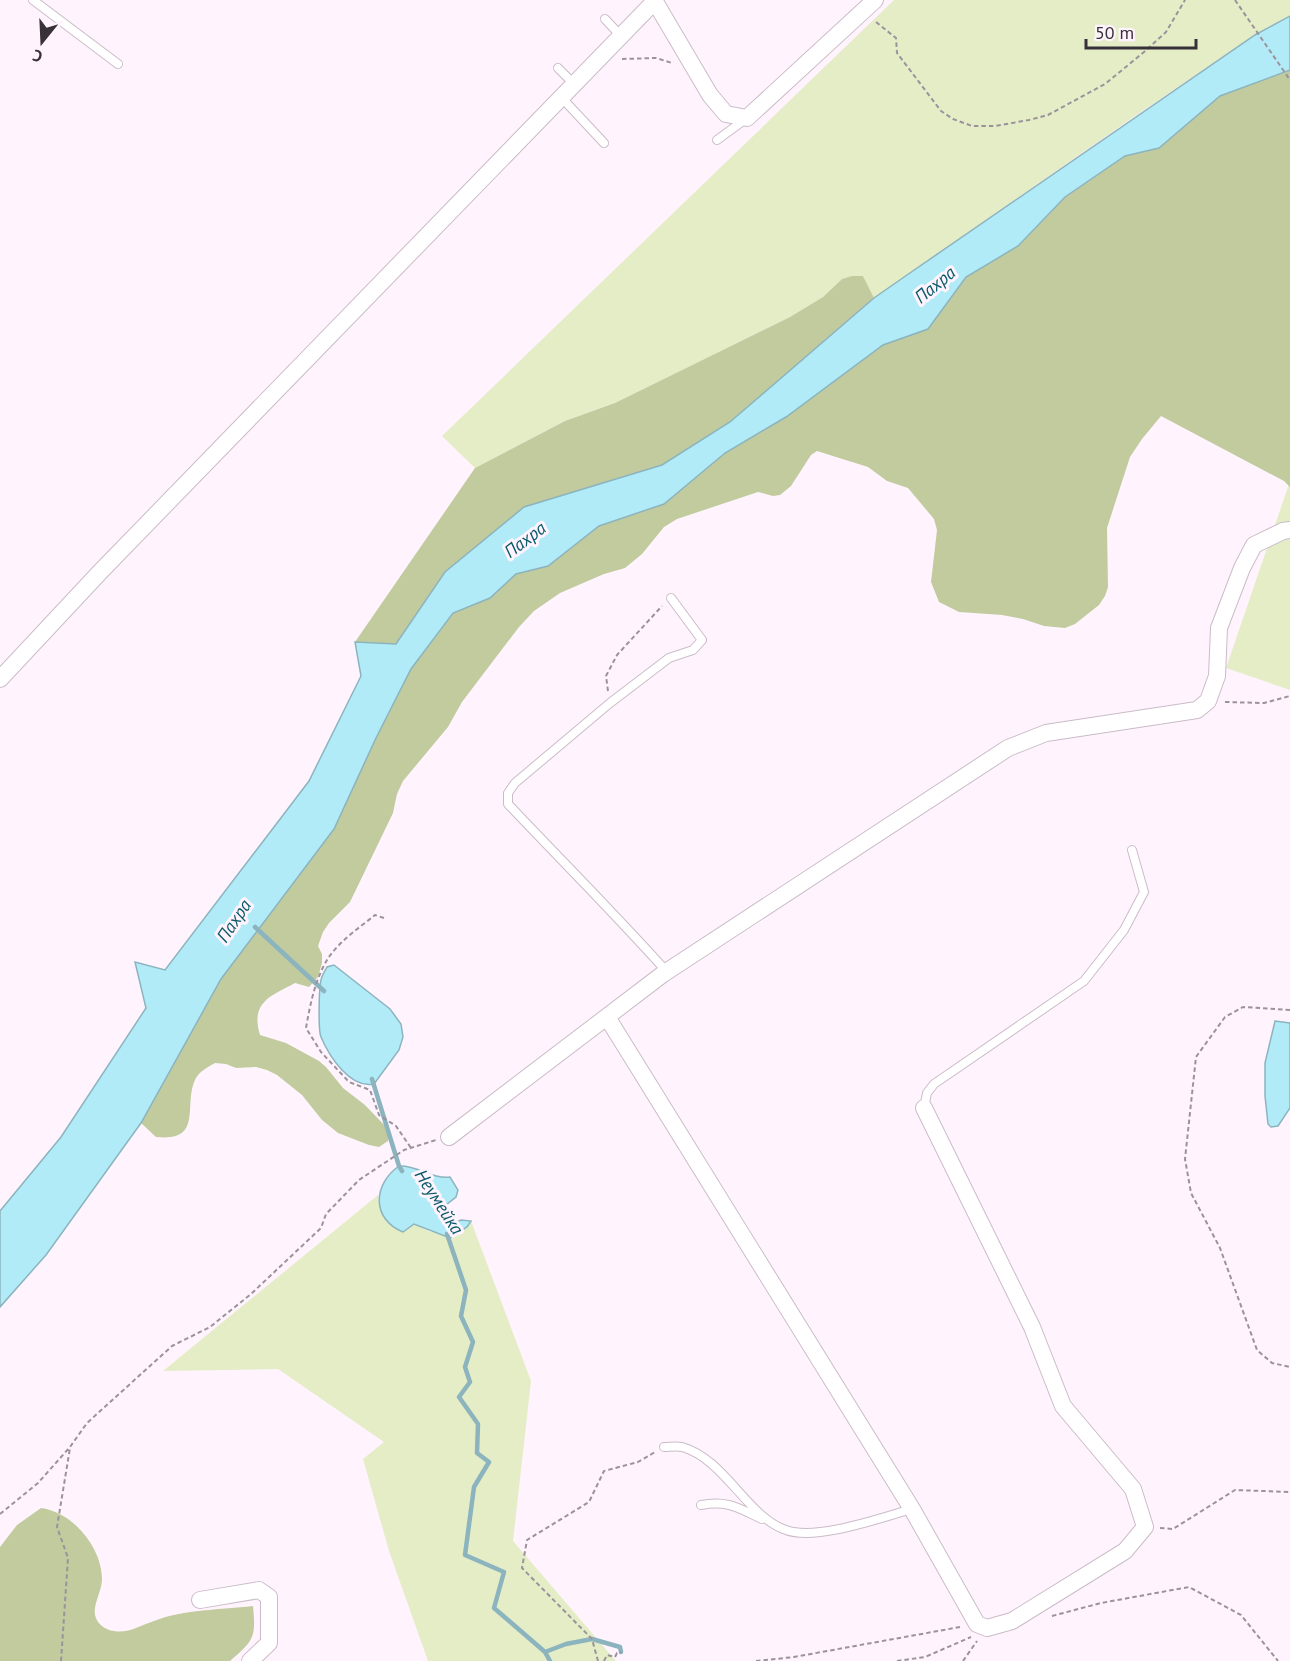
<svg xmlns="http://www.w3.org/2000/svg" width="1290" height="1661" viewBox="0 0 1290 1661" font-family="'PT Sans',sans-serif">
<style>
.green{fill:#e4edc6}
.forest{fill:#c1cb9e}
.water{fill:#b1ebf8;stroke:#8cb4be;stroke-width:1.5}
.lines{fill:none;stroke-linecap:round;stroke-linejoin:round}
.stream{stroke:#8cb4be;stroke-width:4.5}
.lane-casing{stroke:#cabcc8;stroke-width:10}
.street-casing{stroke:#cabcc8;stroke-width:18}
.path{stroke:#9b939b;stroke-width:2;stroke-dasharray:4.5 3;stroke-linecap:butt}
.lane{stroke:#fff;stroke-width:8}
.street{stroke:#fff;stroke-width:16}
.labels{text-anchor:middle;stroke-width:6;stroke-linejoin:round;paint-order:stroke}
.water-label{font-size:18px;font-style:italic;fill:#085a68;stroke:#fff4fe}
</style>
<rect width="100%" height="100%" fill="#fff4fe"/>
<!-- green -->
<path class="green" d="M 894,0 L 1290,0 L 1290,16 L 1255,35 L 1132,118 L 874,298 L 863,276 L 842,279 L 823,297 L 790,317 L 615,403 L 565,421 L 475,468 L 442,436 Z
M 1290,481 L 1290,690 L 1226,668 Z
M 378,1195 L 380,1209 L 409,1228 L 414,1224 L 431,1232 L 467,1227 L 471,1221 L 531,1381 L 513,1541 L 616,1661 L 428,1661 L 389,1551 L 363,1459 L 384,1442 L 278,1369 L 163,1371 Z"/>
<!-- forest -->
<path class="forest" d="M 1290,70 L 1290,487 L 1284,481 L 1161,416 L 1142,439 L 1130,457 L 1107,528 L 1108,587 L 1105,596 L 1099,605 L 1075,624 L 1065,628 L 1044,626 L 1023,619 L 1002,615 L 959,612 L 939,602 L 931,582 L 937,530 L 934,519 L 908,488 L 887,481 L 868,467 L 817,451 L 811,455 L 791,486 L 780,495 L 773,496 L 758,492 L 677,519 L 664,527 L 642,554 L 625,568 L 604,574 L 560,593 L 534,611 L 519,627 L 462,702 L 448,727 L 403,781 L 397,794 L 393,813 L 350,902 L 329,923 L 323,932 L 318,946 L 322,954 L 322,963 L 318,977 L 309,987 L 295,983 C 271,996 250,1002 260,1035 L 286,1043 L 319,1061 L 326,1067 L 343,1088 L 365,1105 L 390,1131 L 388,1141 L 379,1147 L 369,1145 L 338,1133 L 322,1120 L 302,1095 L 277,1075 L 267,1070 L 256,1067 L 236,1068 L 226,1064 L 215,1063 C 208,1067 200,1071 196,1078 C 182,1104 205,1142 156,1137 L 141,1123 L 221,979 L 376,738 L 411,669 L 453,613 L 490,598 L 516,574 L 548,566 L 599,526 L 664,504 L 725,453 L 786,417 L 883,345 L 928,329 L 966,277 L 1018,246 L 1065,197 L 1125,156 L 1159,148 L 1220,96 Z
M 852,276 L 863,276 L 874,298 L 730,422 L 662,465 L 524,507 L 445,572 L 396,644 L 355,642 L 475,468 L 565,421 L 615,403 L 790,317 L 823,297 L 842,279 Z
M 41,1508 C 73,1512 102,1548 102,1579 C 102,1591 93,1604 95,1615 C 97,1624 105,1630 114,1631 C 127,1634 142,1625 154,1621 C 184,1609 221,1610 253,1606 C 256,1638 254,1640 230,1661 L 0,1661 L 0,1547 L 17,1525 Z"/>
<!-- water -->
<path class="water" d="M 1290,16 L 1290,70 L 1220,96 L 1159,148 L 1125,156 L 1065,197 L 1018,246 L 966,277 L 928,329 L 883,345 L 786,417 L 725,453 L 664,504 L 599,526 L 548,566 L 516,574 L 490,598 L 453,613 L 411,669 L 376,738 L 334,829 L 221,979 L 141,1123 L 46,1255 L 0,1307 L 0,1211 L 61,1137 L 146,1008 L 135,962 L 165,970 L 309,781 L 361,676 L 355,642 L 396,644 L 445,572 L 524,507 L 662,465 L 730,422 L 874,298 L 907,275 L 1255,35 Z
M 334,965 L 390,1009 L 401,1024 L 403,1037 L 399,1050 L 374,1084 C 350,1089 329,1056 321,1037 C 318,1031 319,987 321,980 C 322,975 325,971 327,967 Z
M 1275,1021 L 1290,1023 L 1290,1108 L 1278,1126 L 1271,1127 L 1268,1124 L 1265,1096 L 1265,1063 Z
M 399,1166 C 418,1165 431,1179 450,1177 L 458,1190 L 456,1197 L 446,1205 C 445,1214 446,1218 454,1223 L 461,1220 L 471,1221 L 467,1227 L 450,1238 L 414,1224 L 403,1232 C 371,1219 373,1184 399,1166 Z"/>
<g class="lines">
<!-- stream -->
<path class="stream" d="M 255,927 L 324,991
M 372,1079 L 399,1166 L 402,1171
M 447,1234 L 466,1290 L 461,1316 L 473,1342 L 465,1367 L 470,1382 L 459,1397 L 478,1424 L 477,1453 L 489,1462 L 474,1487 L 465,1555 L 504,1572 L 494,1608 L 545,1652 L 550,1661
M 545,1652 L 566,1644 L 592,1639 L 620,1647 L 621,1652"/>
<!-- lane casing -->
<g class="lane-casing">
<path id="lane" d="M 33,0 L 118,64
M 605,19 L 621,36
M 558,68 L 574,84
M 561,97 L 604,143
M 717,140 L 747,118
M 667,972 C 615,914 561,860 508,804 L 508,793 L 515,783 L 610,703 L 669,658 L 693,650 L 702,640 L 671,598
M 924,1108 L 927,1093 L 934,1084 L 1084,981 L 1124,930 L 1144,892 L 1132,850
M 664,1447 C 669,1447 677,1446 682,1447 C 725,1459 747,1517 786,1530 C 816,1541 880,1518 912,1509
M 701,1505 C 728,1500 738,1508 762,1519"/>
</g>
<!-- street casing -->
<g class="street-casing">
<path id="street" d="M 654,0 L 710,95 L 726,114 L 747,118 L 875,0
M 0,679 L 101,571 L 654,2
M 607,1017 L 912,1509 L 977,1624 L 987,1628 L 1012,1621 L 1125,1551 L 1145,1527 L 1133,1489 L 1063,1406 L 1032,1327 L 924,1108
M 449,1137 L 663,974 L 1008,748 L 1046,733 L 1197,710 L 1208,701 L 1217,676 L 1219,628 L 1242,568 L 1254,545 L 1283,531 L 1290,530
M 200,1600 L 259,1590 L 269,1597 L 269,1643 L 250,1661"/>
</g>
<!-- path -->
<path class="path" d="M 1235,0 L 1290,80
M 876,22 L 896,38 L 897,53 L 941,111 L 953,119 L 972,126 L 995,126 L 1029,120 L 1048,115 L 1105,84 L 1144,52 L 1166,32 L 1185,0
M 622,59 L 656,58 L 672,63
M 608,691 L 606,676 L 617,655 L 662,606
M 1225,702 L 1264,703 L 1290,696
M 384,918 L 375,915 C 359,928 338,942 327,960 C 315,980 310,1005 306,1028 L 321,1052 L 349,1082 L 370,1090 L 379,1115 L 396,1126 L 411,1148
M 1290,1010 L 1243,1007 L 1225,1017 L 1196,1057 L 1185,1159 L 1191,1193 L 1220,1248 L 1257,1350 L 1272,1363 L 1290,1367
M 0,1514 L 38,1483 L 70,1447 L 87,1423 L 172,1346 L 210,1327 L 251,1294 L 321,1228 L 326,1214 L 359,1180 L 404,1150 L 436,1140
M 1160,1528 L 1173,1529 L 1235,1490 L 1290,1492
M 1052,1616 L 1101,1603 L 1189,1587 L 1241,1615 L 1278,1661
M 61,1661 L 68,1558 L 57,1527 L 70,1448
M 598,1661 L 592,1639 L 522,1568 L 527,1540 L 589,1502 L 604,1471 L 638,1462 L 655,1452
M 604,1661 L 607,1655 L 615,1657 L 617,1653 L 621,1652
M 756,1661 L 794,1657 L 960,1627
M 897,1661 L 925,1657 L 971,1637
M 963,1661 L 977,1641"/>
<!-- lane -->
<use href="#lane" class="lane"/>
<!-- street -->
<use href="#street" class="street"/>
</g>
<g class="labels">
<!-- water labels -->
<g class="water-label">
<text transform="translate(935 285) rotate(-39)" y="6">Пахра</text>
<text transform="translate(525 540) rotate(-37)" y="6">Пахра</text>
<text transform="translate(234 921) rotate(-56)" y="6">Пахра</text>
<text transform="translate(439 1202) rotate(57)" y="6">Неумейка</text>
</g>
</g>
<!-- north arrow -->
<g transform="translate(42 42) rotate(198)" stroke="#fff4fe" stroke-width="4.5" paint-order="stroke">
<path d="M0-4.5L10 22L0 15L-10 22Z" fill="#373237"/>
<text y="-9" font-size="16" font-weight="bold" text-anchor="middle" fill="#373237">С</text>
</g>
<!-- scale -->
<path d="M1086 39v9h110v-9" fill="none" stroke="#373237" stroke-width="3"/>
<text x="1095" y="39" font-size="18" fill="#373237" stroke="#fff4fe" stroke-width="4.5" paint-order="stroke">50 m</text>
</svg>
